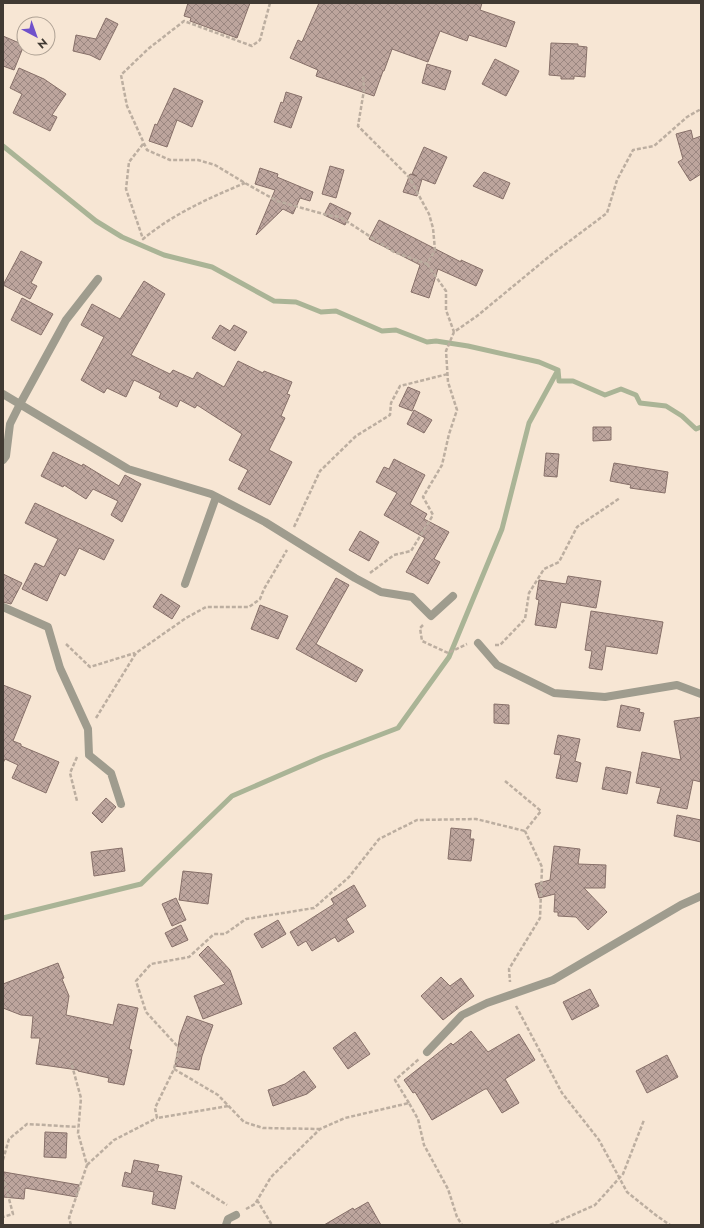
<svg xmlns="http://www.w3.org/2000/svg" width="704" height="1228" viewBox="0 0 704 1228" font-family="Jost,sans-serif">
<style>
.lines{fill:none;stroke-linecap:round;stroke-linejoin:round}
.stream{stroke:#aab496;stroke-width:5}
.building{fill:url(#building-cross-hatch);stroke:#877069}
.path{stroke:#bcaea0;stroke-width:2.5;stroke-dasharray:4 2;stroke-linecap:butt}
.lane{stroke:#9f9c8e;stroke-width:8}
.street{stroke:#9f9c8e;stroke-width:8}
</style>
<defs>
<pattern id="building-cross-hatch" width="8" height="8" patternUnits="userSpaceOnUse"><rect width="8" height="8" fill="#bda59d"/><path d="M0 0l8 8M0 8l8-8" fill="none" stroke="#9b8781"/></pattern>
</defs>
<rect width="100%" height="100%" fill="#f7e6d4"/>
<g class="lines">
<!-- stream -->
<path class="stream" d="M 3,146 L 96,221 L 122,237 L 164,255 L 212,267 L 274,301 L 296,302 L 321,312 L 336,311 L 382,331 L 396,330 L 427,342 L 436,341 L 468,346 L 539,362 L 558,370 L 559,381 L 573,381 L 605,395 L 621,389 L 636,395 L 640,403 L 666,406 L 682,416 L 696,429 L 701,427
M 3,918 L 141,884 L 232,796 L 322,757 L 398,728 L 449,657 L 502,529 L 529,423 L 558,370"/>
</g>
<!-- building -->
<path class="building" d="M 188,3 L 250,3 L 237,38 L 190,21 L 191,18 L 184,16 Z
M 319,3 L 482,3 L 480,10 L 515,22 L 506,47 L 469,35 L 467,41 L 440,31 L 428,62 L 392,49 L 384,71 L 383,71 L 374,96 L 316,76 L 318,70 L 290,58 L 298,40 L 302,42 Z
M 106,18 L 118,24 L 100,60 L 90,55 L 73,51 L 76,35 L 96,39 Z
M 3,36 L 24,45 L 14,70 L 3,66 Z
M 551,43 L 578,44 L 578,46 L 587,47 L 585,77 L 574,76 L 574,79 L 561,79 L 561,76 L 549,75 Z
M 495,59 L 519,71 L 506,96 L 482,84 Z
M 427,64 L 451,71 L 445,90 L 422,83 Z
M 19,68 L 44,79 L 66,94 L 52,115 L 57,117 L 50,131 L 13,113 L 22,94 L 10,88 Z
M 174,88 L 203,101 L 192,127 L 177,120 L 167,147 L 149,141 L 155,124 L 157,125 Z
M 286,92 L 302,97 L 291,128 L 274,122 L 281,102 L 283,103 Z
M 691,130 L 693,139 L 701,136 L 701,174 L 690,181 L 678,162 L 683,159 L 676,134 Z
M 424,147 L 447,157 L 435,184 L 422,179 L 417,196 L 403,192 L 410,174 L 417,176 L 412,174 Z
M 330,166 L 344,170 L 336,198 L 322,194 Z
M 260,168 L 278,174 L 277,177 L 313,192 L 310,201 L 300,198 L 293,214 L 283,209 L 256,235 L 275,190 L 255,184 Z
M 484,172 L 510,183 L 503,199 L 473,186 Z
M 330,203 L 351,213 L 345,225 L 324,215 Z
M 379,220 L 461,262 L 461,260 L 483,270 L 476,286 L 438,269 L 429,298 L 411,292 L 420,265 L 369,239 Z
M 21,251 L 42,262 L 31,283 L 37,286 L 30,299 L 3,285 Z
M 144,281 L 165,294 L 131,355 L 170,374 L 173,370 L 193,379 L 197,372 L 224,387 L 238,361 L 263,373 L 264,371 L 292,382 L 287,394 L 290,395 L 281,416 L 285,418 L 269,450 L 292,462 L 270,505 L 238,489 L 248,470 L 229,460 L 242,434 L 197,405 L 195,408 L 180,400 L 177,407 L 159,398 L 161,393 L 134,380 L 126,397 L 107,388 L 104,393 L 81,380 L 104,337 L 81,325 L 92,304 L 120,319 Z
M 22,298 L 53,314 L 41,335 L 11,320 Z
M 220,325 L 230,331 L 234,325 L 247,332 L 235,351 L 212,338 Z
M 408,387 L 420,392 L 412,411 L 399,406 Z
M 414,410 L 432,420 L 424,433 L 407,424 Z
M 593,427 L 611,427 L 611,440 L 593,441 Z
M 53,452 L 82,466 L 83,464 L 119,486 L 125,475 L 141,484 L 122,522 L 111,515 L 118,501 L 93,489 L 86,499 L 64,485 L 63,487 L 41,476 Z
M 546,453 L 559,454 L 557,477 L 544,476 Z
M 394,459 L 425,475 L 410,504 L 427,514 L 424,519 L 449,532 L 434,559 L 440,562 L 428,584 L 406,572 L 425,538 L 384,515 L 397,493 L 376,482 L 384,467 L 389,469 Z
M 614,463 L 668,472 L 665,493 L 630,488 L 631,485 L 610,481 Z
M 35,503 L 114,540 L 104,560 L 79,548 L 65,576 L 60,573 L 47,601 L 22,589 L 35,563 L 44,567 L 58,539 L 25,523 Z
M 360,531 L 379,542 L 369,561 L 349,550 Z
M 3,574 L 22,583 L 11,604 L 3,602 Z
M 568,576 L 601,581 L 596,608 L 561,602 L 556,628 L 535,625 L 539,600 L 536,599 L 539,580 L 566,584 Z
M 336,578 L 349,585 L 316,644 L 363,670 L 356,682 L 296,649 Z
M 161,594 L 180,606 L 172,619 L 153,607 Z
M 260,605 L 288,616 L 278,639 L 251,629 Z
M 591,611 L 663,622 L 657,654 L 606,646 L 602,670 L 589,668 L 592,651 L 585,650 Z
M 3,685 L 31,696 L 13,741 L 21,744 L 21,746 L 59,762 L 46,793 L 12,778 L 18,765 L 5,759 L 3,763 Z
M 494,704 L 509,705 L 509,724 L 494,723 Z
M 621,705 L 640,709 L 639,712 L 644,713 L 640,731 L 617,727 Z
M 701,717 L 701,782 L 693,780 L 687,809 L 657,803 L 661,788 L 636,783 L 642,752 L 681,760 L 674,721 Z
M 558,735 L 580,739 L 575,761 L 581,763 L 577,782 L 556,778 L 561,755 L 554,754 Z
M 606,767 L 631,772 L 627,794 L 602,789 Z
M 106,798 L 116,807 L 102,823 L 92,813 Z
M 677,815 L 701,820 L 701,842 L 674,836 Z
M 451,828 L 471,830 L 470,839 L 474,839 L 471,861 L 448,859 Z
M 554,846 L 580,849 L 578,864 L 606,865 L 605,888 L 584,888 L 607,912 L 588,930 L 576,917 L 558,916 L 558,912 L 554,912 L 555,894 L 539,898 L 535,884 L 550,880 Z
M 122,848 L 125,871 L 94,876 L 91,852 Z
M 183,871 L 212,874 L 208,904 L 179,900 Z
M 354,885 L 366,906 L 346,919 L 354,932 L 338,942 L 335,937 L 312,951 L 306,941 L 298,946 L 290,932 L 334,904 L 331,899 Z
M 176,898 L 186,920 L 172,926 L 162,904 Z
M 278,920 L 286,934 L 262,948 L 254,934 Z
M 181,925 L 188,940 L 172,947 L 165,933 Z
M 208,946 L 230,970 L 242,1004 L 203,1019 L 194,996 L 225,984 L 199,955 Z
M 58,963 L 64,978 L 62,979 L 69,996 L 66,1015 L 113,1025 L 118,1004 L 138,1008 L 129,1049 L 132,1050 L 124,1085 L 108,1082 L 109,1078 L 78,1071 L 78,1070 L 36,1064 L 40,1038 L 31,1038 L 33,1016 L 21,1015 L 3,1008 L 3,984 Z
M 441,977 L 450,986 L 461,978 L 474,996 L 443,1020 L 421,996 Z
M 590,989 L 599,1006 L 572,1020 L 563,1002 Z
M 187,1016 L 213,1025 L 202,1056 L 199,1070 L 175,1066 L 180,1035 Z
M 471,1031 L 488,1052 L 519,1034 L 535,1060 L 505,1079 L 519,1103 L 502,1113 L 487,1089 L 485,1089 L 432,1120 L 415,1092 L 413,1093 L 404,1080 L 451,1043 L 453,1045 Z
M 355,1032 L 370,1054 L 348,1069 L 333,1048 Z
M 667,1055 L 678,1077 L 647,1093 L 636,1071 Z
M 304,1071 L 316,1087 L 307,1094 L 273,1106 L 268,1090 L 285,1084 Z
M 45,1132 L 67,1133 L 66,1158 L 44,1157 Z
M 134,1160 L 159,1165 L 157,1171 L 182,1176 L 175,1209 L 152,1204 L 154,1192 L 122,1186 L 125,1172 L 131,1174 Z
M 4,1172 L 79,1185 L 77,1197 L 25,1188 L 24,1199 L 3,1197 Z
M 368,1202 L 381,1225 L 324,1225 L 353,1208 L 354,1210 Z"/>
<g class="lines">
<!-- path -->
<path class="path" d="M 270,3 L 260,40 L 252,46 L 184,21 L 148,49 L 121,75 L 127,106 L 147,150 L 170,160 L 198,160 L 215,165 L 245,183 L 277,201 L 327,215 L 340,217 L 394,252 L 427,264 L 435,250 L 433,228 L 429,214 L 409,177 L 358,126 L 364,90 L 363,75
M 143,144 L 129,162 L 126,189 L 143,239 C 173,214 209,198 245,183
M 427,264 L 446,291 L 446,310 L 454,332
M 294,527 L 320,471 L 356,436 L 390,415 L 391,403 L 400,386 L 448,374
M 370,573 L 394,555 L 411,551 L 433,515 L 423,497 L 442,465 L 449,434 L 457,410 L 448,382 L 446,351 L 454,332 L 477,316 L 551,255 L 607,213 L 617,180 L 633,150 L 654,146 L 687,117 L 701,109
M 423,625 L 420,628 L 422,641 L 448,653 L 467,644
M 66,644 L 90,667 L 135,653
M 495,645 L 500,645 L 525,619 L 529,593 L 544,569 L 559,562 L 577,527 L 620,498
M 96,718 L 136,653 L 186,618 L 206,607 L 249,607 L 260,599 L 264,589 L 287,550
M 77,757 L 70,773 L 77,801
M 505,781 L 541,811 L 525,831 L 542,867 L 540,918 L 509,969 L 510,982
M 516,1006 L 562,1093 L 599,1140 L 627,1192 L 657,1216 L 670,1225
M 174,1069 L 218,1095 L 244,1122 L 263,1128 L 320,1129
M 409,1103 L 395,1080 L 419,1059
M 228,1106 L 157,1118 L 155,1108 L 174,1069 L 179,1048 L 146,1012 L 136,981 L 151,964 L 189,957 L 214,934 L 225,934 L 246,919 L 314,908 L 349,877 L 379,839 L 417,820 L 476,819 L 525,831
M 3,1160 L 9,1139 L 27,1124 L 78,1127
M 87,1165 L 114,1140 L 157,1118
M 3,1176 L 13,1214 L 3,1217
M 191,1182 L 227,1205
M 257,1200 L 272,1225
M 246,1209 L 255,1204 L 271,1177 L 320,1129 L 345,1118 L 409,1103 L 418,1119 L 424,1145 L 448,1189 L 457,1217 L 462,1225
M 71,1225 L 69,1218 L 87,1165 L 78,1133 L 81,1098 L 71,1062
M 550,1225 L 595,1205 L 623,1174 L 644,1120"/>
<!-- lane -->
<path class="lane" d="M 427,1052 L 462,1015 L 487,1003 L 553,980 L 681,905 L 701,896
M 226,1225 L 228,1219 L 236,1215"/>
<!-- street -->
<path class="street" d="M 3,394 L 128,469 L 211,494 L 265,522 L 355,578 L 381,592 L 412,597 L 431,616 L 453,596
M 3,460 L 6,456 L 10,424 L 20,404 L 66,320 L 98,279
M 185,584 L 216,497
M 3,607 L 48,627 L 60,668 L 88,729 L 89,755 L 111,773 L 121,804
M 478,643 L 497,665 L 554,693 L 605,697 L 677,685 L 701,694"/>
</g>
<!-- border -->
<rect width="704" height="1228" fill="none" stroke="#413a33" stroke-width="8"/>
<!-- north arrow -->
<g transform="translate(36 36) rotate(139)"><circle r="19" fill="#f7e6d4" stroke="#aea194"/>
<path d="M0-3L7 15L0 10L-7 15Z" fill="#7051cb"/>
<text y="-6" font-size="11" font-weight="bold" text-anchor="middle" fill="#413a33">N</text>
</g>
</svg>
